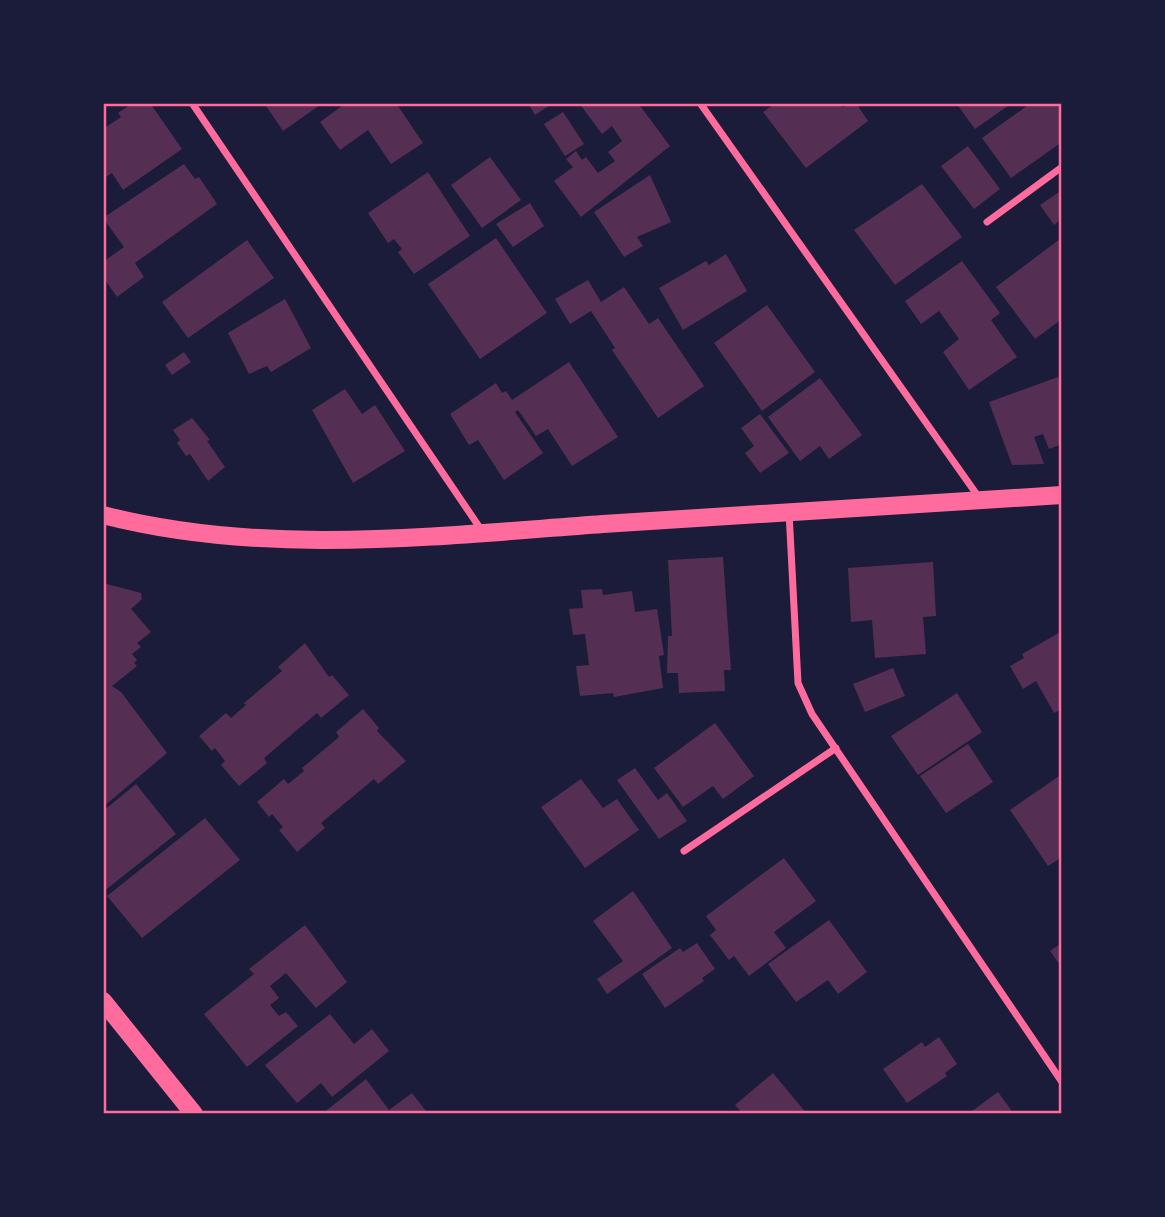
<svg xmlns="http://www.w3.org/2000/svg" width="1165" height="1217" viewBox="0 0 1165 1217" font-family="Roboto,sans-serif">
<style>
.building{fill:#542f53}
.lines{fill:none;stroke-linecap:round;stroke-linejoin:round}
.minor{stroke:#ff6b9d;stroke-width:7}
.primary{stroke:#ff6b9d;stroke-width:18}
.neatline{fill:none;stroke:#ff6b9d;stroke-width:2.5}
</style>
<rect width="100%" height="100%" fill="#1b1b3a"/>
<!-- building -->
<path class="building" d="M 133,103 L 150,103 L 182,149 L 123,190 L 112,173 L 103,179 L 103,129 L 121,117 L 118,113 Z
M 264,103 L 323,103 L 283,131 Z
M 346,103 L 396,103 L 423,143 L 391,164 L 368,130 L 340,150 L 320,122 Z
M 528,103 L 553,103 L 535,115 Z
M 579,103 L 638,103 L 670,146 L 581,217 L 554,181 L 573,167 L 566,159 L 576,151 L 582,160 L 586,157 L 598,173 L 615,161 L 608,152 L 622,141 L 612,126 L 602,134 Z
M 776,103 L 839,103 L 842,107 L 856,103 L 868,121 L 806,168 L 763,112 Z
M 956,103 L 1012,103 L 975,129 Z
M 1031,103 L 1062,103 L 1062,142 L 1011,178 L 982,138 Z
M 563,112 L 584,144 L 565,156 L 544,124 Z
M 968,146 L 1000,189 L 974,209 L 941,166 Z
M 490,157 L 521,200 L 482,228 L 451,185 Z
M 184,164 L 195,179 L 199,177 L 217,204 L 135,263 L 144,277 L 117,297 L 103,277 L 103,262 L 124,247 L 103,218 Z
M 428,172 L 470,236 L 414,274 L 398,252 L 402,249 L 394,239 L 388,243 L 368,213 Z
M 650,175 L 671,222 L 637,237 L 643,246 L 624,257 L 594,212 Z
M 922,184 L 962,237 L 895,285 L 854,230 Z
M 1062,190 L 1062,226 L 1059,221 L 1054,225 L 1040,205 Z
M 530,203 L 544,226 L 513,247 L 496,224 Z
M 496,238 L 547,313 L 480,359 L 428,284 Z
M 1060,239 L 1062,319 L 1035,339 L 996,287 Z
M 247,240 L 274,278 L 188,338 L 162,302 Z
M 726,254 L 747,291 L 683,330 L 659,288 L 706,261 L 709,265 Z
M 962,261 L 1000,313 L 991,320 L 1017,357 L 969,390 L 943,352 L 959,339 L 939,311 L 921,324 L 905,301 Z
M 588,280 L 601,302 L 624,287 L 649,324 L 658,318 L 704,386 L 658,418 L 612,350 L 615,348 L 591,311 L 570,324 L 555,299 Z
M 285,299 L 311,348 L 271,372 L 267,366 L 249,374 L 228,333 Z
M 767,305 L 815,372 L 762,411 L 714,343 Z
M 184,352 L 191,362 L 172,375 L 165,365 Z
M 569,362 L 618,437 L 572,466 L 548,429 L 536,436 L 518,410 L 515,412 L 543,453 L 504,480 L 478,440 L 469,445 L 450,414 L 496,383 L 502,393 L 506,391 L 512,400 Z
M 1058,377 L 1062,386 L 1062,444 L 1049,449 L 1043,434 L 1034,437 L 1044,464 L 1012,465 L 989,402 Z
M 820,378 L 862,435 L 829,459 L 820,446 L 800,461 L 768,417 Z
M 345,389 L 362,414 L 375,405 L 405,451 L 353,483 L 312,410 Z
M 760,414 L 789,453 L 760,473 L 745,453 L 754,446 L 741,428 Z
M 192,418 L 210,440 L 207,441 L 225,467 L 208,481 L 190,454 L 186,456 L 177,443 L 180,440 L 173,430 Z
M 723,557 L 731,670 L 724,670 L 725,691 L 679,693 L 678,673 L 667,673 L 668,636 L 672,636 L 668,560 Z
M 933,562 L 936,616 L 923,617 L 926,654 L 875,658 L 872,620 L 851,622 L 848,568 Z
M 103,583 L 141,593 L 142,599 L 131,609 L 151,632 L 137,643 L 141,647 L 132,654 L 137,660 L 134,663 L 137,666 L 112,686 L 121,692 L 167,753 L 103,807 Z
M 602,589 L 603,595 L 632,591 L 635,612 L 657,609 L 664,655 L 659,656 L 663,688 L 614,697 L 613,693 L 580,696 L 576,666 L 589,665 L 585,634 L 573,635 L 569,609 L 583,608 L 581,590 Z
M 1062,631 L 1062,709 L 1054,713 L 1036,681 L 1023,689 L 1010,666 L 1024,658 L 1022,654 Z
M 305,643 L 329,677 L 332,675 L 349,695 L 321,718 L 317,713 L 264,758 L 267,763 L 239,786 L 221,765 L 225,761 L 215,748 L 212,751 L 199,736 L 226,713 L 231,718 L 246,705 L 244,703 L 282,671 L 278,667 Z
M 893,668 L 905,696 L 865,712 L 853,684 Z
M 957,693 L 982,732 L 918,775 L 891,736 Z
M 363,709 L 379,728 L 377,731 L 406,761 L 378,784 L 374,779 L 321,823 L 325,828 L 297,852 L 279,830 L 283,827 L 272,814 L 269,817 L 257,802 L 284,779 L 288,784 L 304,771 L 302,768 L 339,737 L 336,732 Z
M 715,723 L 754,776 L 723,799 L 713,786 L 683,807 L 654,768 Z
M 968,744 L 993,782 L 946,813 L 920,776 Z
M 635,768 L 658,800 L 667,793 L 687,821 L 659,839 L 617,780 Z
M 1062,774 L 1062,857 L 1048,866 L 1010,810 Z
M 581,779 L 603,808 L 617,799 L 639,830 L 585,868 L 541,807 Z
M 136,784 L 176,834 L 103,892 L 103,811 Z
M 205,818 L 240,860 L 142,938 L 107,896 Z
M 784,858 L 816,901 L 774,932 L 786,948 L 749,976 L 734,956 L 729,960 L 710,935 L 716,930 L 706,916 Z
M 633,891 L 672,948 L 607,994 L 597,979 L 623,961 L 593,921 Z
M 829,920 L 867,972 L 838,994 L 828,980 L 796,1002 L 768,964 Z
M 305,925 L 347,982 L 316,1008 L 286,973 L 270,986 L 279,998 L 270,1005 L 279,1016 L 286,1012 L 298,1026 L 247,1067 L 204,1014 L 254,974 L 249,969 Z
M 697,943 L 715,969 L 702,978 L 704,981 L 665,1008 L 642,974 L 680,948 L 683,952 Z
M 1062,943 L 1062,968 L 1050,951 Z
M 330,1014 L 354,1044 L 372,1029 L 389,1051 L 332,1097 L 321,1083 L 297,1103 L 265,1065 Z
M 939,1037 L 957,1064 L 945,1073 L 947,1076 L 907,1103 L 883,1069 L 922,1042 L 925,1047 Z
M 773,1073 L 807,1114 L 743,1114 L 735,1105 Z
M 366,1079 L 389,1110 L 412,1093 L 426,1111 L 322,1114 Z
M 998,1092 L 1014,1114 L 968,1114 Z"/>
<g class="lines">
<!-- minor -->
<path class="minor" d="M 192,103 L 482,531
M 700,103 L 980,499
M 987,222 L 1062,167
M 789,512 L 798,683 L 812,714 L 1062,1082
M 684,851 L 836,748"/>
<!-- primary -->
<path class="primary" d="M 103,515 C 266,557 437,536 603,524 C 756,513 909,504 1062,495
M 103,1001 L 194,1114"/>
</g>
<!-- border -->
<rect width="1165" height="1217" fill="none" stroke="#1b1b3a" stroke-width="210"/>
<rect x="105" y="105" width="955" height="1007" class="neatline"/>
</svg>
